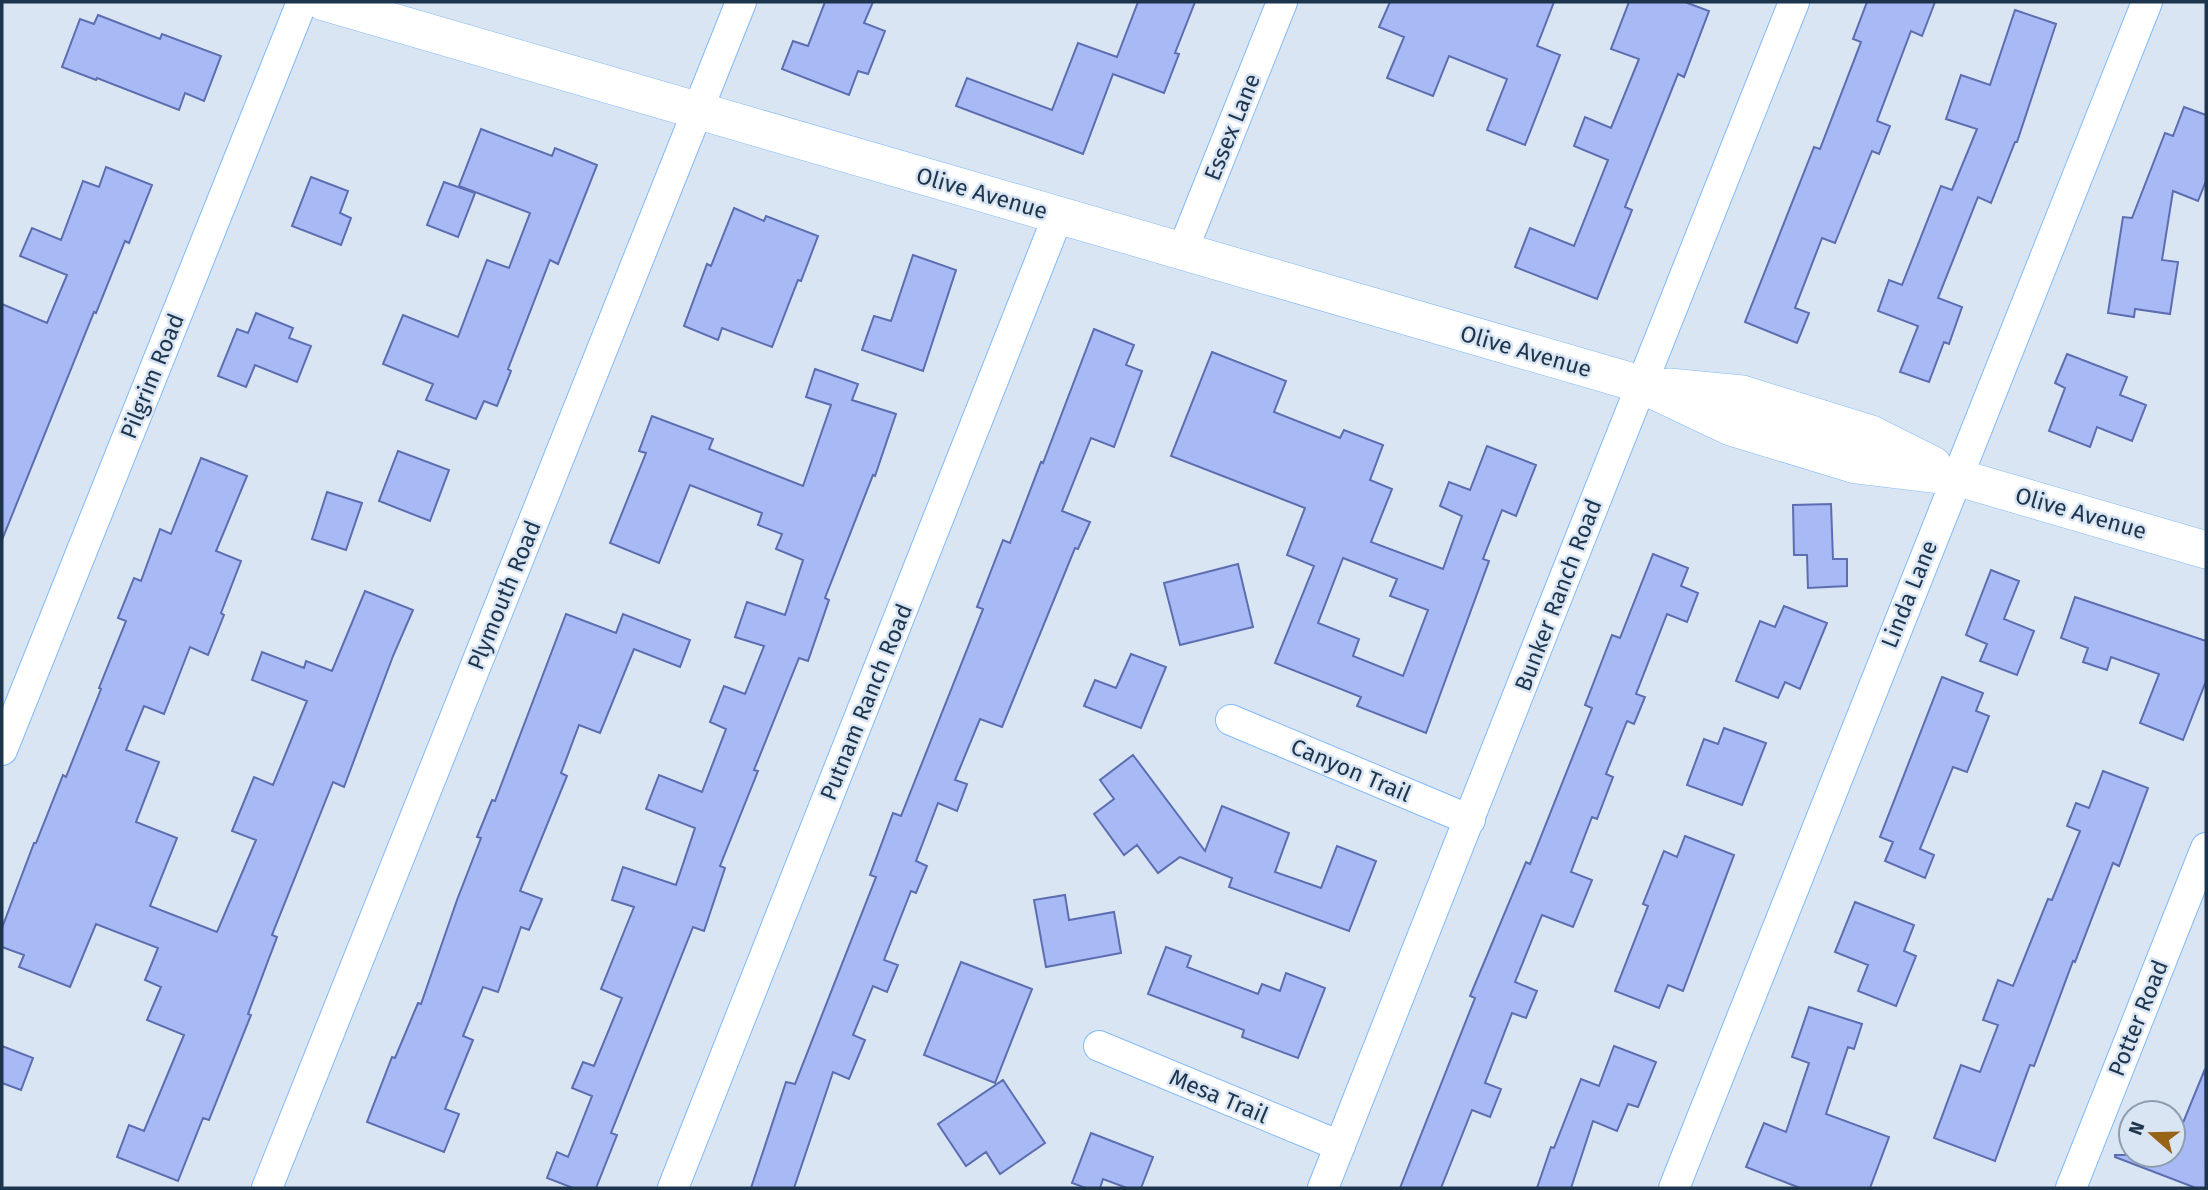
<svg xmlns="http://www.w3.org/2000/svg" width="2208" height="1190" viewBox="0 0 2208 1190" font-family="'Fira Sans',sans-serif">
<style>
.building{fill:#a8baf5;stroke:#5c6eb1;stroke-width:2;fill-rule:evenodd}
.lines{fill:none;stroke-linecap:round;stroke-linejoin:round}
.minor-casing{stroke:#81baf7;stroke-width:32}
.tertiary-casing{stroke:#81baf7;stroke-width:38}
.minor{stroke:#fff;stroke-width:30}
.tertiary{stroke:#fff;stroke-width:37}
.labels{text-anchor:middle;stroke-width:5;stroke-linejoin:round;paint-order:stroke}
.street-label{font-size:23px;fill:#1d344d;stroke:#d9e5f2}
</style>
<rect width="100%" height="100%" fill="#d9e5f2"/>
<!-- building -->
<path class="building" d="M 825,2 L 873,2 L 864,23 L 885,31 L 868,74 L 858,71 L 849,95 L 782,69 L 793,41 L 808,46 Z
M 1138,2 L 1195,2 L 1175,53 L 1179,54 L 1164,93 L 1113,74 L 1083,154 L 956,106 L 967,78 L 1052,110 L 1078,43 L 1117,57 Z
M 1390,2 L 1554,2 L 1537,46 L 1560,55 L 1525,145 L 1487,130 L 1507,79 L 1449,56 L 1433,96 L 1387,78 L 1404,37 L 1379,27 Z
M 1629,2 L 1685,2 L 1709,11 L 1684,77 L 1678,74 L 1625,207 L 1632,210 L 1597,299 L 1515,267 L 1530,228 L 1574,246 L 1608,160 L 1574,146 L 1585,117 L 1611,128 L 1639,59 L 1611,49 Z
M 1867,2 L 1935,2 L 1922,36 L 1911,31 L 1877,121 L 1890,126 L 1879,154 L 1872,151 L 1835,243 L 1822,238 L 1795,308 L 1809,313 L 1797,343 L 1745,322 L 1814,147 L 1820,149 L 1861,42 L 1853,39 Z
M 2015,10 L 2056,24 L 2017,142 L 2015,142 L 1991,203 L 1978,197 L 1938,298 L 1962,307 L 1949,344 L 1944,342 L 1929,382 L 1900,372 L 1918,326 L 1878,311 L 1889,280 L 1902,285 L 1941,186 L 1952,190 L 1977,129 L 1946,119 L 1961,75 L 1990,85 Z
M 98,15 L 160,39 L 162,34 L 221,56 L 204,101 L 185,93 L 179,110 L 97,78 L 96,80 L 62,67 L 80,19 L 94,24 Z
M 2184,107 L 2206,115 L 2206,181 L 2198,201 L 2173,191 L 2162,260 L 2178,262 L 2170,314 L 2135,309 L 2134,317 L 2108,313 L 2123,217 L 2132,218 L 2165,133 L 2173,136 Z
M 481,129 L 552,156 L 555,148 L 597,165 L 558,264 L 550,260 L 508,369 L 511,371 L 497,406 L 484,401 L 476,419 L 426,400 L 433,384 L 383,364 L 403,315 L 458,337 L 487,260 L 509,268 L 530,213 L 459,186 Z
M 106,167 L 152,185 L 129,243 L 125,241 L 96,313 L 94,312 L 2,540 L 2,304 L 47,323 L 67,275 L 20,256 L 32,228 L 61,240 L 83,181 L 99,187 Z
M 311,177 L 348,191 L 340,213 L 351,218 L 341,245 L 292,226 Z
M 444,182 L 475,193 L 458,237 L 427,225 Z
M 734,208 L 764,221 L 766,216 L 818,236 L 801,281 L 798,280 L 772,347 L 722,328 L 718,340 L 684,326 L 707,264 L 711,266 Z
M 913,255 L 956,270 L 923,371 L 862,350 L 874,316 L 891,321 Z
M 256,313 L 293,328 L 289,338 L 311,346 L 297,382 L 255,365 L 246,387 L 218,376 L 237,329 L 248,333 Z
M 1094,329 L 1134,345 L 1126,365 L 1142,371 L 1114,447 L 1091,438 L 1062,511 L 1090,522 L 1078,549 L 1075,548 L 1002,727 L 980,719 L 955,780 L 967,784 L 957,811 L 938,803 L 916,861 L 927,866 L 916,893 L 911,891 L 884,960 L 898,965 L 887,992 L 873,986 L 853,1035 L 865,1040 L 849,1079 L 833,1072 L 794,1188 L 751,1188 L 786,1082 L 795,1084 L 876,877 L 870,875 L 893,813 L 901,816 L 983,609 L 977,607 L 1003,540 L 1010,543 L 1041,462 L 1043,463 Z
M 1212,352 L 1286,381 L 1274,412 L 1340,438 L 1344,430 L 1383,445 L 1370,480 L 1392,489 L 1371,542 L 1443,569 L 1462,516 L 1440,506 L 1449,482 L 1470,490 L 1487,446 L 1536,465 L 1516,516 L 1502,510 L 1483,559 L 1489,561 L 1426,733 L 1357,706 L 1361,697 L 1275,663 L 1314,566 L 1287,555 L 1305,508 L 1171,456 ZM 1343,558 L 1397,579 L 1390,596 L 1428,610 L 1403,676 L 1353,656 L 1359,639 L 1318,623 Z
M 2067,354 L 2127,377 L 2120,395 L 2146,405 L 2132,441 L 2097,427 L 2090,447 L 2049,431 L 2065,388 L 2055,383 Z
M 815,369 L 858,384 L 852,400 L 896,414 L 875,476 L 873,475 L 825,598 L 829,600 L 808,661 L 799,658 L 754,770 L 758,771 L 720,866 L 725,868 L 704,931 L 693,927 L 611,1133 L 617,1135 L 596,1188 L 573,1188 L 547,1178 L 557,1152 L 568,1157 L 592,1096 L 572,1088 L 583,1062 L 594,1066 L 622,998 L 601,989 L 634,907 L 612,900 L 623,867 L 676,885 L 695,828 L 646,809 L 659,775 L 702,792 L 726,729 L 710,722 L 724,686 L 745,694 L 764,646 L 735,637 L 747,602 L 785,615 L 803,560 L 776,549 L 782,534 L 758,525 L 762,513 L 690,485 L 659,563 L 610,543 L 646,453 L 639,451 L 652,416 L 713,439 L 709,449 L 803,486 L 831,405 L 806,397 Z
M 398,451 L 449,470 L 430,521 L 379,501 Z
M 201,458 L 247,476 L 216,551 L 241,561 L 221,613 L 224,615 L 208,655 L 190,647 L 164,714 L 144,706 L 126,750 L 159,762 L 136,822 L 177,838 L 150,906 L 217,932 L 256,840 L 232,831 L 254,777 L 273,785 L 307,701 L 252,680 L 262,652 L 304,668 L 306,661 L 332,671 L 365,591 L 413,610 L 393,656 L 344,787 L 333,782 L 272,935 L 277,937 L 248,1014 L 251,1015 L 209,1120 L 203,1118 L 178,1181 L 117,1157 L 129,1125 L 144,1131 L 184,1035 L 147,1020 L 161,987 L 145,980 L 158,948 L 96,924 L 70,987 L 19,967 L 24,955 L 2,947 L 2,928 L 34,843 L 36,843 L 63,775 L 66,777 L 101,689 L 99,688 L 126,621 L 118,618 L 134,578 L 141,581 L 160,529 L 171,534 Z
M 327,492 L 362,503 L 346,550 L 312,539 Z
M 1831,504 L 1833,559 L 1847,559 L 1847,586 L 1808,588 L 1807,555 L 1794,555 L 1793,505 Z
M 1653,554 L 1688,568 L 1681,586 L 1698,593 L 1687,622 L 1667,614 L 1636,694 L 1645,697 L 1634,724 L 1627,721 L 1606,774 L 1613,777 L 1597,819 L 1592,817 L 1571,872 L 1592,880 L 1573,927 L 1542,915 L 1515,982 L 1537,991 L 1526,1018 L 1512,1013 L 1485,1083 L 1501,1089 L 1490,1117 L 1472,1110 L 1441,1188 L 1400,1188 L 1475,998 L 1470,996 L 1526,862 L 1530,864 L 1592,708 L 1585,705 L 1612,635 L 1620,638 Z
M 1238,564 L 1253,627 L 1180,645 L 1164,583 Z
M 1991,570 L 2019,581 L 2004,619 L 2034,631 L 2017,675 L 1980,661 L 1987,644 L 1966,635 Z
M 2075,597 L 2206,641 L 2206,681 L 2183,740 L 2140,723 L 2159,674 L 2111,657 L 2107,670 L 2083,662 L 2088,648 L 2061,638 Z
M 1784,606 L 1827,623 L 1800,689 L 1785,682 L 1778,698 L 1736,681 L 1760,621 L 1775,627 Z
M 566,614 L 616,633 L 623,614 L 690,640 L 680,667 L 634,649 L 600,733 L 579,725 L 561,773 L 567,776 L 520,891 L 542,899 L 529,930 L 521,927 L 498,992 L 483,987 L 463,1036 L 473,1040 L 445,1109 L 459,1114 L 444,1152 L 367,1122 L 392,1057 L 395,1058 L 418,1003 L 421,1004 L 457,900 L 481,838 L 477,837 L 492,800 L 495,801 Z
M 1131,654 L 1166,667 L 1141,728 L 1084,706 L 1095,680 L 1116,688 Z
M 1942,677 L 1983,693 L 1976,711 L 1989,716 L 1967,772 L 1953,767 L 1920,849 L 1934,855 L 1925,878 L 1885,861 L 1893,842 L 1880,837 Z
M 1724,728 L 1766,743 L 1742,805 L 1687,785 L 1704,739 L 1718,744 Z
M 1133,755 L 1205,851 L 1222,806 L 1289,833 L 1275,872 L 1321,888 L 1337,846 L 1376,861 L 1349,931 L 1229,887 L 1232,878 L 1180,857 L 1158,873 L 1137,845 L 1124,855 L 1094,814 L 1114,799 L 1100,780 Z
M 2103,771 L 2148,788 L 2119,866 L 2113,863 L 2075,962 L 2073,961 L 2034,1066 L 2030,1065 L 1995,1161 L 1934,1138 L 1961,1065 L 1980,1072 L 1998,1025 L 1983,1020 L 1998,980 L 2013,986 L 2048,899 L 2052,900 L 2080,831 L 2067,826 L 2076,803 L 2089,808 Z
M 1685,836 L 1734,855 L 1683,991 L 1668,985 L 1659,1008 L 1615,991 L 1648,906 L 1643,904 L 1664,851 L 1677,857 Z
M 1065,895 L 1069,920 L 1114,912 L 1121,953 L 1046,967 L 1034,900 Z
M 1855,902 L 1914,925 L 1904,951 L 1916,956 L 1896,1006 L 1858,991 L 1868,965 L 1835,952 Z
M 1166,947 L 1191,956 L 1187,967 L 1258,994 L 1262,984 L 1280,991 L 1286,973 L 1325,988 L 1298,1058 L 1242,1037 L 1244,1030 L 1148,994 Z
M 961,962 L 1032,989 L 995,1083 L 924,1055 Z
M 1809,1007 L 1862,1024 L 1854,1049 L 1848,1047 L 1826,1114 L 1889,1137 L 1870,1188 L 1800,1188 L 1746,1167 L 1764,1123 L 1786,1132 L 1809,1063 L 1792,1057 Z
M 2,1046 L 33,1058 L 21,1090 L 2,1083 Z
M 1614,1046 L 1656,1062 L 1638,1107 L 1628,1104 L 1617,1131 L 1593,1121 L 1571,1188 L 1537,1188 L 1551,1147 L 1554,1148 L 1581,1079 L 1599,1086 Z
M 2205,1069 L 2206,1188 L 2196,1188 L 2115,1157 L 2115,1155 L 2173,1155 L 2173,1133 L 2178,1135 Z
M 1003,1080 L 1045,1143 L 1000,1174 L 986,1152 L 966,1166 L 938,1124 Z
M 1091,1133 L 1153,1157 L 1141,1188 L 1127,1188 L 1103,1179 L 1100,1188 L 1086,1188 L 1072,1183 Z"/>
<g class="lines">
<!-- minor casing -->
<g class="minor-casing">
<path id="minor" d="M 1182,252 L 1282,2
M 1231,720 L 1470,820
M 2,750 L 302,2
M 1099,1046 L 1340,1146
M 267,1188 L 741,2
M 673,1188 L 1058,216
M 1323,1188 C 1480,793 1635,396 1794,2
M 1674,1188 L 2147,2
M 2071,1188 L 2206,848"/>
</g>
<!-- tertiary casing -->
<g class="tertiary-casing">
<path id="tertiary" d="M 324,2 L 1640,384 L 1731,427 L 1856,465 L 1956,477 L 2206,550
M 1669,387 L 1742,394 L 1871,434 L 1933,465"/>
</g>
<!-- minor -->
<use href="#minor" class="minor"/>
<!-- tertiary -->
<use href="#tertiary" class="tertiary"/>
</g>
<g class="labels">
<!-- street labels -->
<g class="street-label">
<text transform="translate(1232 127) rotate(-68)" y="8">Essex Lane</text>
<text transform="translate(982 193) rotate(16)" y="8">Olive Avenue</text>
<text transform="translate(1526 351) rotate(16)" y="8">Olive Avenue</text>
<text transform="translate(152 376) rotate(-68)" y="8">Pilgrim Road</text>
<text transform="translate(2081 513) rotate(16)" y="8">Olive Avenue</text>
<text transform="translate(1909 594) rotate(-68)" y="8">Linda Lane</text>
<text transform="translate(504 595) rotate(-68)" y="8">Plymouth Road</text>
<text transform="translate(1558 595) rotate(-69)" y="8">Bunker Ranch Road</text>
<text transform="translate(866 702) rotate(-68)" y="8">Putnam Ranch Road</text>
<text transform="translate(1351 770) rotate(23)" y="8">Canyon Trail</text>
<text transform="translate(2138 1018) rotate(-68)" y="8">Potter Road</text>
<text transform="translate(1219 1096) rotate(23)" y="8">Mesa Trail</text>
</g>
</g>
<!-- border -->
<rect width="2208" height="1190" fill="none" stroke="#1d344d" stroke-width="7"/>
<!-- north arrow -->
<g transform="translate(2152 1134) rotate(290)"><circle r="33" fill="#d9e5f2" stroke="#8e9eb0" stroke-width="2"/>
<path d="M0-5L12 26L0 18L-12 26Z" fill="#966317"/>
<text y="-10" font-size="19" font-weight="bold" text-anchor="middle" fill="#1d344d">N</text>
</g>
</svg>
